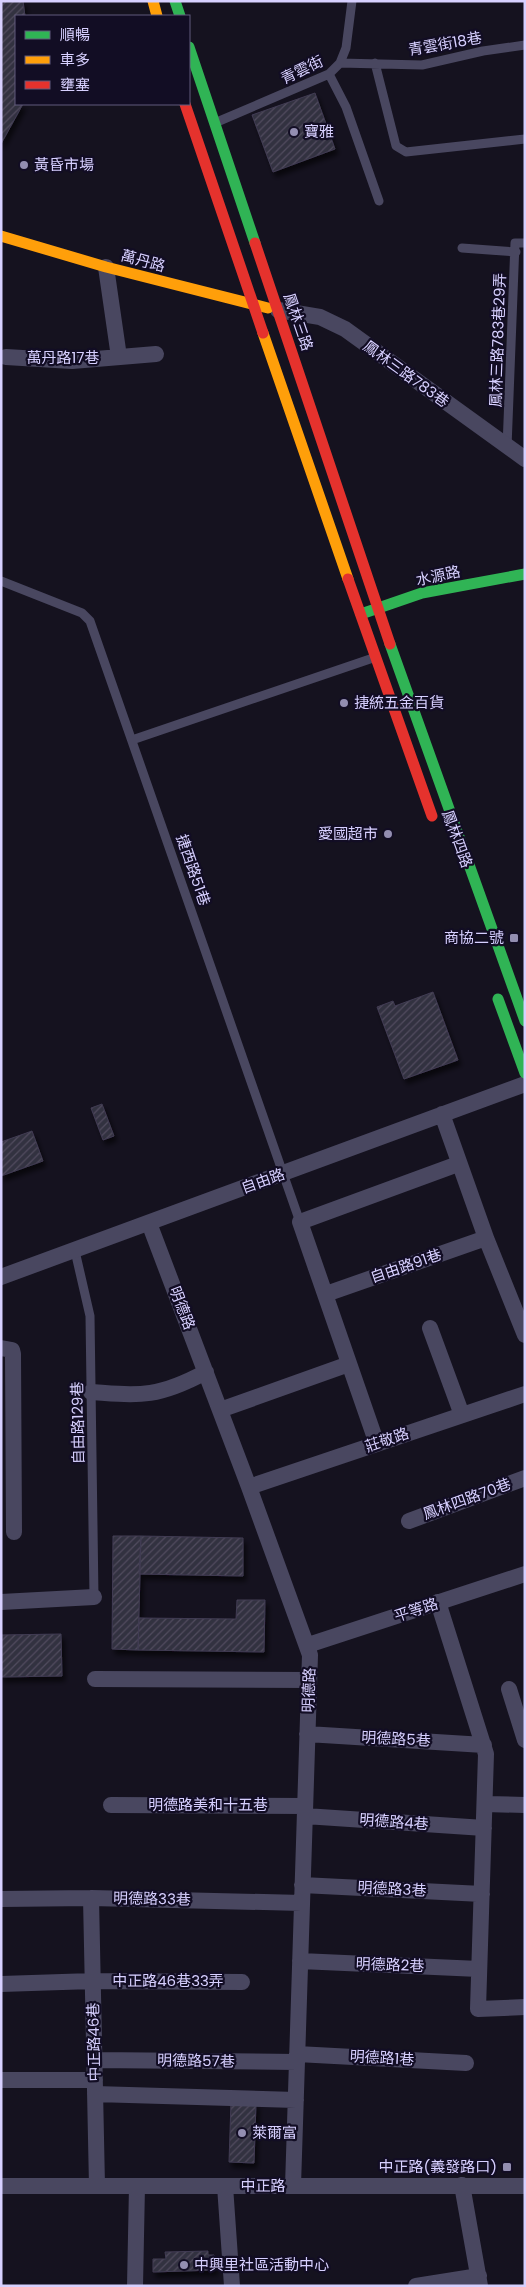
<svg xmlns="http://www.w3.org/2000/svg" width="526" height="2287" viewBox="0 0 526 2287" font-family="Poppins,'Noto Sans TC',sans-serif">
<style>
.building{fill:url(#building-hatch);stroke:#413c53;filter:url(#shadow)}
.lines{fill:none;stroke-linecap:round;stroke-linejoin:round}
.lane{stroke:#494760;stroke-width:9}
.street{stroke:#494760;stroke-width:16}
.fast{stroke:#30b455;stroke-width:11}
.slow{stroke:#ff9f0a;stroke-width:11}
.jam{stroke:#e5322d;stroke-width:11}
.poi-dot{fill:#938eb1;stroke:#120d24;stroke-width:2}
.labels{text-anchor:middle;stroke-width:4.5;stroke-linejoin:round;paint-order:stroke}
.street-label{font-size:15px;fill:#d7d0ff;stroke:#120d24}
.poi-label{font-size:15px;fill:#d7d0ff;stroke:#120d24;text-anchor:start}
</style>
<defs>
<pattern id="building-hatch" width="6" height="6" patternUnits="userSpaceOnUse" patternTransform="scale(1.25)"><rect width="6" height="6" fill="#333041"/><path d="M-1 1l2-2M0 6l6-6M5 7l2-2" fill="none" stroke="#504d5e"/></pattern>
<filter id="shadow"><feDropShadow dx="3" dy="5" stdDeviation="2.5" flood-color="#0009"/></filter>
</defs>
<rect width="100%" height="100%" fill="#15121f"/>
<!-- building -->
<path class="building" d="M 1,1 L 23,1 L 25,16 L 16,16 L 16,104 L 23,104 L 1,144 Z
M 315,93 L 335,149 L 273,172 L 252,115 Z
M 433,992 L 458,1060 L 404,1079 L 377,1007 L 393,1001 L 395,1006 Z
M 102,1104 L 114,1136 L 103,1140 L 91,1108 Z
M 32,1131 L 43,1161 L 1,1176 L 1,1142 Z
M 113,1536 L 141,1536 L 138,1650 L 112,1649 Z
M 141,1536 L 243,1538 L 243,1576 L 139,1574 Z
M 237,1600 L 265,1600 L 264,1652 L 138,1650 L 139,1618 L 236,1619 Z
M 61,1634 L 62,1676 L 1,1677 L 1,1635 Z
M 231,2102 L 256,2103 L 254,2163 L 229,2162 Z
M 208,2251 L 208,2255 L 214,2255 L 215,2270 L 153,2272 L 153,2259 L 166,2259 L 165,2252 Z"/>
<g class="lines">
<!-- lane -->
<path class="lane" d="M 340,63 L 422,65 L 483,51 L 525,45
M 375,63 L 396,146 L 406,152 L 525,139
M 329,74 L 346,107 L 379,201
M 217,122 L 329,74 L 340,63 L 346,48 L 352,1
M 462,248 L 516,252
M 507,447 L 515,243 L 525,243
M 1,581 L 82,613 L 90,621 L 300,1222
M 132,740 L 373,658
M 75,1251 L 90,1316 L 94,1597"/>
<!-- street -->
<path class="street" d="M 106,267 L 119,357
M 278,310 L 320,317 L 345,329 L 525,459
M 6,357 L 72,361 L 156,354
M 442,1114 L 486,1238 L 525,1335
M 149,1223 L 249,1487 L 310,1655 L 293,2186
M 1,1277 L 525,1084
M 326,1294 L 486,1238
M 430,1328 L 462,1415
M 1,1348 L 12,1350 L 13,1354 L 14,1532
M 91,1392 C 143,1396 159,1397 206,1372
M 220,1410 L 349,1364
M 377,1444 L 300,1222 L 458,1164
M 249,1487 L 525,1394
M 409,1521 L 525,1478
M 1,1602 L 94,1597
M 438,1602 L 486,1754 L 478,2009 L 525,2007
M 308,1645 L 525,1574
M 95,1679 L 309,1680
M 509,1689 L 525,1740
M 307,1734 L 484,1745
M 485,1804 L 525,1805
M 111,1805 L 305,1806
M 305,1816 L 484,1828
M 302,1885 L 482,1894
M 91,1898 L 97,2186
M 1,1899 L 91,1898 L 302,1903
M 300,1961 L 479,1969
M 1,1984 L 93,1981 L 242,1982
M 297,2054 L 466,2063
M 94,2060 L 297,2062
M 1,2080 L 95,2080
M 95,2094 L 296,2100
M 462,2185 L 480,2286
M 1,2186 L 525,2186
M 225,2186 L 232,2286
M 135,2286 L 137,2186
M 416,2286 L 479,2276"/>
<!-- fast -->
<path class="fast" d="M 175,1 L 180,16
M 189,47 L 255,243
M 361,614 L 422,593 L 525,574
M 390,644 L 525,1021
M 498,999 L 525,1073"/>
<!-- slow -->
<path class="slow" d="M 153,1 L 157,16
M 1,236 L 106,267 L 268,308
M 263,333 L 348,579"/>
<!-- jam -->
<path class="jam" d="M 185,104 L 263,333
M 255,243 L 390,644
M 348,579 L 432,816"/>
</g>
<!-- markers -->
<g class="poi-dot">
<circle cx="294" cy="132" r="5"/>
<circle cx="24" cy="165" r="5"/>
<circle cx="344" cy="703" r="5"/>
<circle cx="388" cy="834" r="5"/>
<rect x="509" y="933" width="10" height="10" rx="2.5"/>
<circle cx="242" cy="2133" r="5"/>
<rect x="502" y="2162" width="10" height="10" rx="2.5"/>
<circle cx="184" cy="2265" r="5"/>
</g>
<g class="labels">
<!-- street labels -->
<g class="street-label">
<text transform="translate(445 44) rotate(-10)" y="5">青雲街18巷</text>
<text transform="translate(302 70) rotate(-26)" y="5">青雲街</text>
<text transform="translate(143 261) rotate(15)" y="5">萬丹路</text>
<text transform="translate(298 322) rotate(71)" y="5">鳳林三路</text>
<text transform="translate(498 340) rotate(-88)" y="5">鳳林三路783巷29弄</text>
<text x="63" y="363">萬丹路17巷</text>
<text transform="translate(406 374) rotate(36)" y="5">鳳林三路783巷</text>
<text transform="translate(438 576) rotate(-12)" y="5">水源路</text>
<text transform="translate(457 839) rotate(70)" y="5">鳳林四路</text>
<text transform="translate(193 870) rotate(71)" y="5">捷西路51巷</text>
<text transform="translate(263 1181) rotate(-20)" y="5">自由路</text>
<text transform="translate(406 1266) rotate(-19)" y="5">自由路91巷</text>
<text transform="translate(182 1308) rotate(69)" y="5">明德路</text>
<text transform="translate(78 1423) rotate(-91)" y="5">自由路129巷</text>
<text transform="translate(387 1440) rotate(-19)" y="5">莊敬路</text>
<text transform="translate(467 1499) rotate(-20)" y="5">鳳林四路70巷</text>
<text transform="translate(416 1610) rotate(-18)" y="5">平等路</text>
<text transform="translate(309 1690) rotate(-88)" y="5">明德路</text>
<text transform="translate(396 1739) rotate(3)" y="5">明德路5巷</text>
<text x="208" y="1810">明德路美和十五巷</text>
<text transform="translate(394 1822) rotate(4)" y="5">明德路4巷</text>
<text transform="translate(392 1889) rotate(3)" y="5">明德路3巷</text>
<text transform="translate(152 1899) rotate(1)" y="5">明德路33巷</text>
<text transform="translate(390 1965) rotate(2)" y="5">明德路2巷</text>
<text x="168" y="1986">中正路46巷33弄</text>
<text transform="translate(94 2042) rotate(-91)" y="5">中正路46巷</text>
<text transform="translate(382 2058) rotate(3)" y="5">明德路1巷</text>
<text transform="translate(196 2061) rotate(1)" y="5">明德路57巷</text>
<text x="263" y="2191">中正路</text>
</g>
<!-- poi labels -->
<g class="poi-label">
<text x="304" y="137">寶雅</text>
<text x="34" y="170">黃昏市場</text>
<text x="354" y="708">捷統五金百貨</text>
<text x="378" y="839" text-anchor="end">愛國超市</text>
<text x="504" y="943" text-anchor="end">商協二號</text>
<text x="252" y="2138">萊爾富</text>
<text x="497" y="2172" text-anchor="end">中正路(義發路口)</text>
<text x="194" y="2270">中興里社區活動中心</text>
</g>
</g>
<!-- border -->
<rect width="526" height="2287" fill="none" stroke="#d7d0ff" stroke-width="5"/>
<!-- legend -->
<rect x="15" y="15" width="175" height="90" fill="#120d24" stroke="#615b7c"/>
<rect x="25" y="31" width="25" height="8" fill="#30b455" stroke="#615b7c"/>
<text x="60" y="40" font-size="15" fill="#d7d0ff">順暢</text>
<rect x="25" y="56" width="25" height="8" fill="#ff9f0a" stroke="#615b7c"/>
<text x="60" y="65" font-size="15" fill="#d7d0ff">車多</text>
<rect x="25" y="81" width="25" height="8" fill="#e5322d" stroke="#615b7c"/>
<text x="60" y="90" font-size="15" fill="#d7d0ff">壅塞</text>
</svg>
